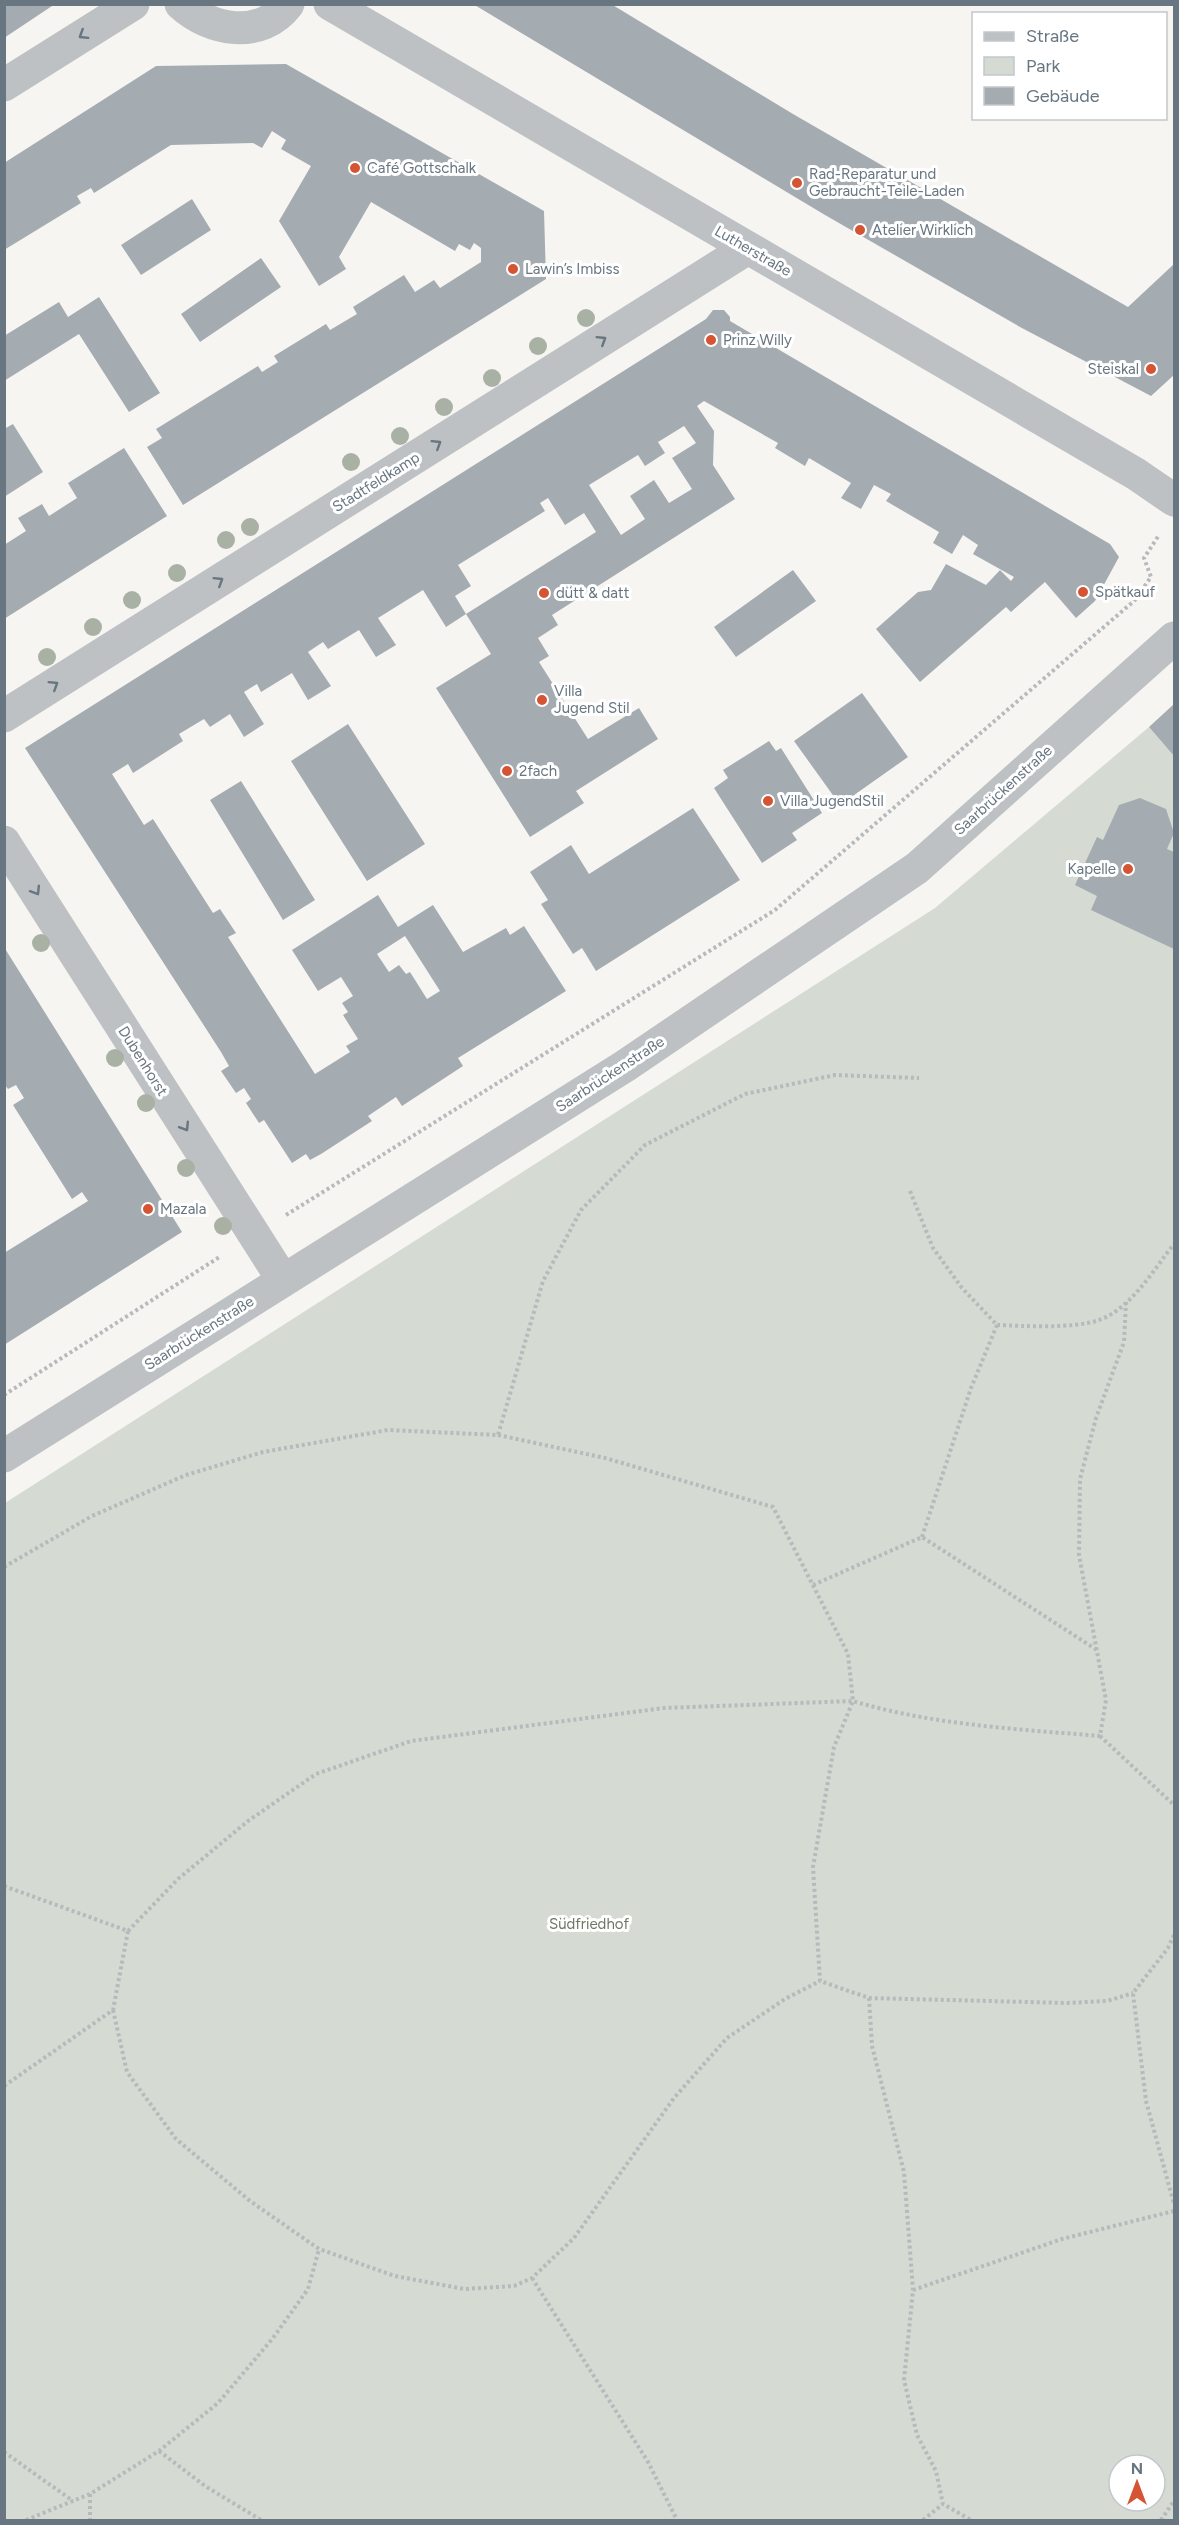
<svg xmlns="http://www.w3.org/2000/svg" width="1179" height="2525" viewBox="0 0 1179 2525" font-family="Figtree,sans-serif">
<style>
.green{fill:#d5dad2;fill-rule:evenodd}
.building{fill:#a5acb1;fill-rule:evenodd}
.lines{fill:none;stroke-linecap:round;stroke-linejoin:round}
.path{stroke:#b7babc;stroke-width:4;stroke-dasharray:3 3;stroke-linecap:butt}
.minor{stroke:#bdc1c4;stroke-width:33}
.tree{fill:#a9b1a4}
.oneway{stroke:#677681}
.poi-dot{fill:#d45434;stroke:#fff;stroke-width:2}
.labels{text-anchor:middle;stroke-width:6;stroke-linejoin:round;paint-order:stroke}
.poi-label{font-size:15px;fill:#677681;stroke:#fff;text-anchor:start}
.street-label{font-size:15px;fill:#677681;stroke:#fff}
.park-label{font-size:15px;fill:#6a7965;stroke:#fff}
</style>
<rect width="100%" height="100%" fill="#f6f5f2"/>
<!-- green -->
<path class="green" d="M 1149,727 L 1174,756 L 1174,2520 L 5,2520 L 5,1503 L 935,908 ZM 1119,2465 L 1155,2465 L 1155,2501 L 1119,2501 Z"/>
<!-- building -->
<path class="building" d="M 4,4 L 55,4 L 4,38 Z
M 473,4 L 611,4 L 793,114 L 1128,307 L 1174,264 L 1174,375 L 1151,396 L 1020,327 L 825,215 Z
M 286,64 L 544,211 L 546,279 L 183,505 L 147,447 L 162,438 L 156,429 L 258,366 L 262,372 L 278,362 L 274,356 L 326,324 L 330,330 L 357,314 L 353,307 L 404,275 L 415,292 L 434,280 L 440,288 L 481,262 L 481,248 L 474,243 L 470,250 L 459,244 L 455,251 L 371,202 L 339,257 L 346,269 L 319,286 L 279,221 L 311,166 L 281,149 L 286,140 L 272,131 L 262,148 L 253,143 L 171,145 L 94,193 L 91,188 L 77,196 L 81,203 L 4,250 L 4,163 L 156,66 Z
M 192,199 L 211,230 L 141,275 L 121,245 Z
M 261,258 L 281,287 L 200,342 L 181,314 Z
M 99,297 L 160,393 L 129,412 L 79,334 L 4,381 L 4,336 L 59,302 L 68,317 Z
M 713,310 L 724,310 L 730,317 L 730,321 L 1110,544 L 1119,557 L 1095,601 L 1076,618 L 1045,582 L 1011,612 L 1006,607 L 920,682 L 876,629 L 918,592 L 931,590 L 946,564 L 986,585 L 1000,570 L 1011,581 L 1014,577 L 973,554 L 978,545 L 963,535 L 952,554 L 933,543 L 939,532 L 886,501 L 891,494 L 874,485 L 861,509 L 841,498 L 851,483 L 809,458 L 805,466 L 775,448 L 778,443 L 704,401 L 697,406 L 714,431 L 713,465 L 735,499 L 552,615 L 558,625 L 538,638 L 549,656 L 539,662 L 588,739 L 639,708 L 658,739 L 576,791 L 584,803 L 530,837 L 436,688 L 491,654 L 466,614 L 596,532 L 584,513 L 565,525 L 548,498 L 540,503 L 545,511 L 458,565 L 471,586 L 455,596 L 466,614 L 446,627 L 423,590 L 378,618 L 396,645 L 376,657 L 359,630 L 328,649 L 323,642 L 308,652 L 331,686 L 308,700 L 292,673 L 261,692 L 257,684 L 244,692 L 264,724 L 244,737 L 230,714 L 210,727 L 204,719 L 179,734 L 183,741 L 133,773 L 128,764 L 112,774 L 144,825 L 153,819 L 213,913 L 220,909 L 236,933 L 228,937 L 315,1074 L 350,1052 L 346,1046 L 358,1039 L 343,1015 L 348,1012 L 342,1003 L 353,996 L 341,977 L 318,991 L 292,950 L 378,895 L 398,927 L 433,905 L 463,952 L 506,928 L 510,935 L 524,926 L 566,991 L 458,1058 L 463,1066 L 402,1106 L 396,1097 L 368,1116 L 372,1121 L 321,1154 L 310,1160 L 306,1154 L 292,1163 L 264,1120 L 259,1123 L 246,1103 L 251,1099 L 244,1088 L 236,1093 L 221,1071 L 229,1066 L 221,1052 L 25,748 L 706,319 ZM 684,426 L 696,443 L 672,458 L 692,489 L 669,503 L 654,480 L 630,496 L 645,519 L 621,535 L 589,485 L 638,455 L 645,466 L 665,453 L 658,442 ZM 405,936 L 440,991 L 427,999 L 410,972 L 406,974 L 399,965 L 389,972 L 377,954 Z
M 13,424 L 43,472 L 4,497 L 4,429 Z
M 124,448 L 167,516 L 4,619 L 4,545 L 26,531 L 18,518 L 42,504 L 49,516 L 77,498 L 68,483 Z
M 793,570 L 816,601 L 736,657 L 714,627 Z
M 862,693 L 908,757 L 840,805 L 794,741 Z
M 1174,704 L 1174,756 L 1149,727 Z
M 348,724 L 425,844 L 367,881 L 291,761 Z
M 769,741 L 776,751 L 781,748 L 822,813 L 792,833 L 797,840 L 762,863 L 714,788 L 728,778 L 723,770 Z
M 241,781 L 315,900 L 283,920 L 210,800 Z
M 1140,798 L 1166,809 L 1174,833 L 1167,849 L 1174,852 L 1174,949 L 1091,910 L 1097,896 L 1075,885 L 1097,837 L 1103,840 L 1119,805 Z
M 693,808 L 740,880 L 596,971 L 582,948 L 573,954 L 541,904 L 548,900 L 530,872 L 571,845 L 589,874 Z
M 4,947 L 182,1232 L 4,1345 L 4,1253 L 88,1201 L 82,1192 L 72,1199 L 13,1105 L 24,1098 L 16,1085 L 8,1089 L 4,1084 Z"/>
<g class="lines">
<!-- path -->
<path class="path" d="M 910,1191 L 933,1248 L 962,1288 L 997,1325 C 1024,1326 1074,1329 1099,1320 C 1131,1309 1154,1269 1174,1244
M 286,1215 L 775,910 L 1134,601 L 1151,577 L 1144,558 L 1159,535
M 1126,1302 L 1124,1342 L 1096,1418 L 1080,1479 L 1079,1555 L 1106,1700 L 1100,1736 L 1174,1805
M 4,1395 L 221,1256
M 498,1435 L 605,1458 L 773,1507 L 848,1654 L 853,1701 C 932,1725 1017,1729 1100,1736
M 922,1537 L 971,1388 L 997,1325
M 4,1567 L 92,1516 L 186,1475 L 263,1452 L 388,1430 L 498,1435 L 543,1281 L 581,1210 L 645,1145 L 745,1094 L 835,1075 L 919,1078
M 813,1585 L 922,1537 L 1097,1650
M 4,1886 L 128,1931 L 113,2010 L 4,2086
M 128,1931 L 178,1879 L 248,1821 L 316,1774 L 411,1741 L 664,1708 L 853,1701 L 834,1747 L 813,1867 L 820,1981 L 869,1998 L 1067,2003 L 1107,2001 L 1133,1993
M 1174,1935 L 1168,1948 L 1133,1993 L 1146,2101 L 1174,2204
M 869,1998 L 872,2046 L 904,2172 L 913,2290 L 904,2380 L 917,2435 L 936,2471 L 943,2504 L 971,2520
M 113,2010 L 127,2072 L 176,2139 L 250,2201 L 319,2249 L 395,2276 L 464,2289 L 514,2286 L 532,2278 L 574,2238 L 674,2098 L 727,2038 L 785,1999 L 820,1981
M 532,2278 L 648,2462 L 677,2520
M 913,2290 L 1062,2239 L 1174,2211
M 159,2451 L 205,2486 L 261,2520
M 4,2452 L 73,2501
M 90,2494 L 90,2520
M 26,2520 L 90,2494 L 159,2451 L 218,2403 L 273,2338 L 308,2289 L 319,2249
M 923,2520 L 943,2504
M 1161,2520 L 1174,2501"/>
<!-- minor -->
<path class="minor" d="M 181,4 C 210,31 261,40 288,4
M 330,4 L 1136,474 L 1174,500
M 4,85 L 133,4
M 4,716 L 748,248
M 4,842 L 283,1280
M 4,1456 L 625,1066 L 917,868 L 1174,638"/>
</g>
<!-- trees -->
<g class="tree">
<circle cx="586" cy="318" r="9"/>
<circle cx="538" cy="346" r="9"/>
<circle cx="492" cy="378" r="9"/>
<circle cx="444" cy="407" r="9"/>
<circle cx="400" cy="436" r="9"/>
<circle cx="351" cy="462" r="9"/>
<circle cx="250" cy="527" r="9"/>
<circle cx="226" cy="540" r="9"/>
<circle cx="177" cy="573" r="9"/>
<circle cx="132" cy="600" r="9"/>
<circle cx="93" cy="627" r="9"/>
<circle cx="47" cy="657" r="9"/>
<circle cx="41" cy="943" r="9"/>
<circle cx="115" cy="1058" r="9"/>
<circle cx="146" cy="1103" r="9"/>
<circle cx="186" cy="1168" r="9"/>
<circle cx="223" cy="1226" r="9"/>
</g>
<!-- one-way arrows -->
<defs><path id="oneway-chevron" d="M-2-3.5L2.5 0L-2 3.5" fill="none" stroke-width="1.6" stroke-linecap="round" stroke-linejoin="round" transform="scale(1.5)"/></defs>
<g class="oneway">
<use href="#oneway-chevron" transform="translate(83 35) rotate(148)"/>
<use href="#oneway-chevron" transform="translate(602 340) rotate(-32)"/>
<use href="#oneway-chevron" transform="translate(437 444) rotate(-32)"/>
<use href="#oneway-chevron" transform="translate(219 581) rotate(-32)"/>
<use href="#oneway-chevron" transform="translate(54 685) rotate(-32)"/>
<use href="#oneway-chevron" transform="translate(36 891) rotate(58)"/>
<use href="#oneway-chevron" transform="translate(185 1127) rotate(58)"/>
</g>
<!-- markers -->
<g class="poi-dot">
<circle cx="355" cy="168" r="6"/>
<circle cx="797" cy="183" r="6"/>
<circle cx="860" cy="230" r="6"/>
<circle cx="513" cy="269" r="6"/>
<circle cx="711" cy="340" r="6"/>
<circle cx="1151" cy="369" r="6"/>
<circle cx="1083" cy="592" r="6"/>
<circle cx="544" cy="593" r="6"/>
<circle cx="542" cy="700" r="6"/>
<circle cx="507" cy="771" r="6"/>
<circle cx="768" cy="801" r="6"/>
<circle cx="1128" cy="869" r="6"/>
<circle cx="148" cy="1209" r="6"/>
</g>
<g class="labels">
<!-- poi labels -->
<g class="poi-label">
<text x="367" y="173">Café Gottschalk</text>
<text x="809" y="179">Rad-Reparatur und<tspan x="809" dy="17">Gebraucht-Teile-Laden</tspan></text>
<text x="872" y="235">Atelier Wirklich</text>
<text x="525" y="274">Lawin’s Imbiss</text>
<text x="723" y="345">Prinz Willy</text>
<text x="1139" y="374" text-anchor="end">Steiskal</text>
<text x="1095" y="597">Spätkauf</text>
<text x="556" y="598">dütt &amp; datt</text>
<text x="554" y="696">Villa<tspan x="554" dy="17">Jugend Stil</tspan></text>
<text x="519" y="776">2fach</text>
<text x="780" y="806">Villa JugendStil</text>
<text x="1116" y="874" text-anchor="end">Kapelle</text>
<text x="160" y="1214">Mazala</text>
</g>
<!-- street labels -->
<g class="street-label">
<text transform="translate(753 251) rotate(30)" y="5">Lutherstraße</text>
<text transform="translate(376 482) rotate(-32)" y="5">Stadtfeldkamp</text>
<text transform="translate(1003 790) rotate(-42)" y="5">Saarbrückenstraße</text>
<text transform="translate(143 1061) rotate(58)" y="5">Dubenhorst</text>
<text transform="translate(610 1074) rotate(-33)" y="5">Saarbrückenstraße</text>
<text transform="translate(199 1333) rotate(-32)" y="5">Saarbrückenstraße</text>
</g>
<!-- park labels -->
<g class="park-label">
<text x="589" y="1929">Südfriedhof</text>
</g>
</g>
<!-- border -->
<rect width="1179" height="2525" fill="none" stroke="#677681" stroke-width="12"/>
<!-- legend -->
<rect x="972" y="12" width="195" height="108" fill="#ffffff" stroke="#c2c8cd" stroke-width="1.5"/>
<rect x="984" y="32" width="30" height="9" fill="#bdc1c4" stroke="#c2c8cd" stroke-width="1.5"/>
<text x="1026" y="42" font-size="18" fill="#677681">Straße</text>
<rect x="984" y="57" width="30" height="18" fill="#d5dad2" stroke="#c2c8cd" stroke-width="1.5"/>
<text x="1026" y="72" font-size="18" fill="#677681">Park</text>
<rect x="984" y="87" width="30" height="18" fill="#a5acb1" stroke="#c2c8cd" stroke-width="1.5"/>
<text x="1026" y="102" font-size="18" fill="#677681">Gebäude</text>
<!-- north arrow -->
<g transform="translate(1137 2483)"><circle r="28" fill="#ffffff" stroke="#c2c8cd" stroke-width="1.5"/>
<path d="M0-4.5L10 22L0 15L-10 22Z" fill="#d45434"/>
<text y="-9" font-size="16" font-weight="bold" text-anchor="middle" fill="#677681">N</text>
</g>
</svg>
